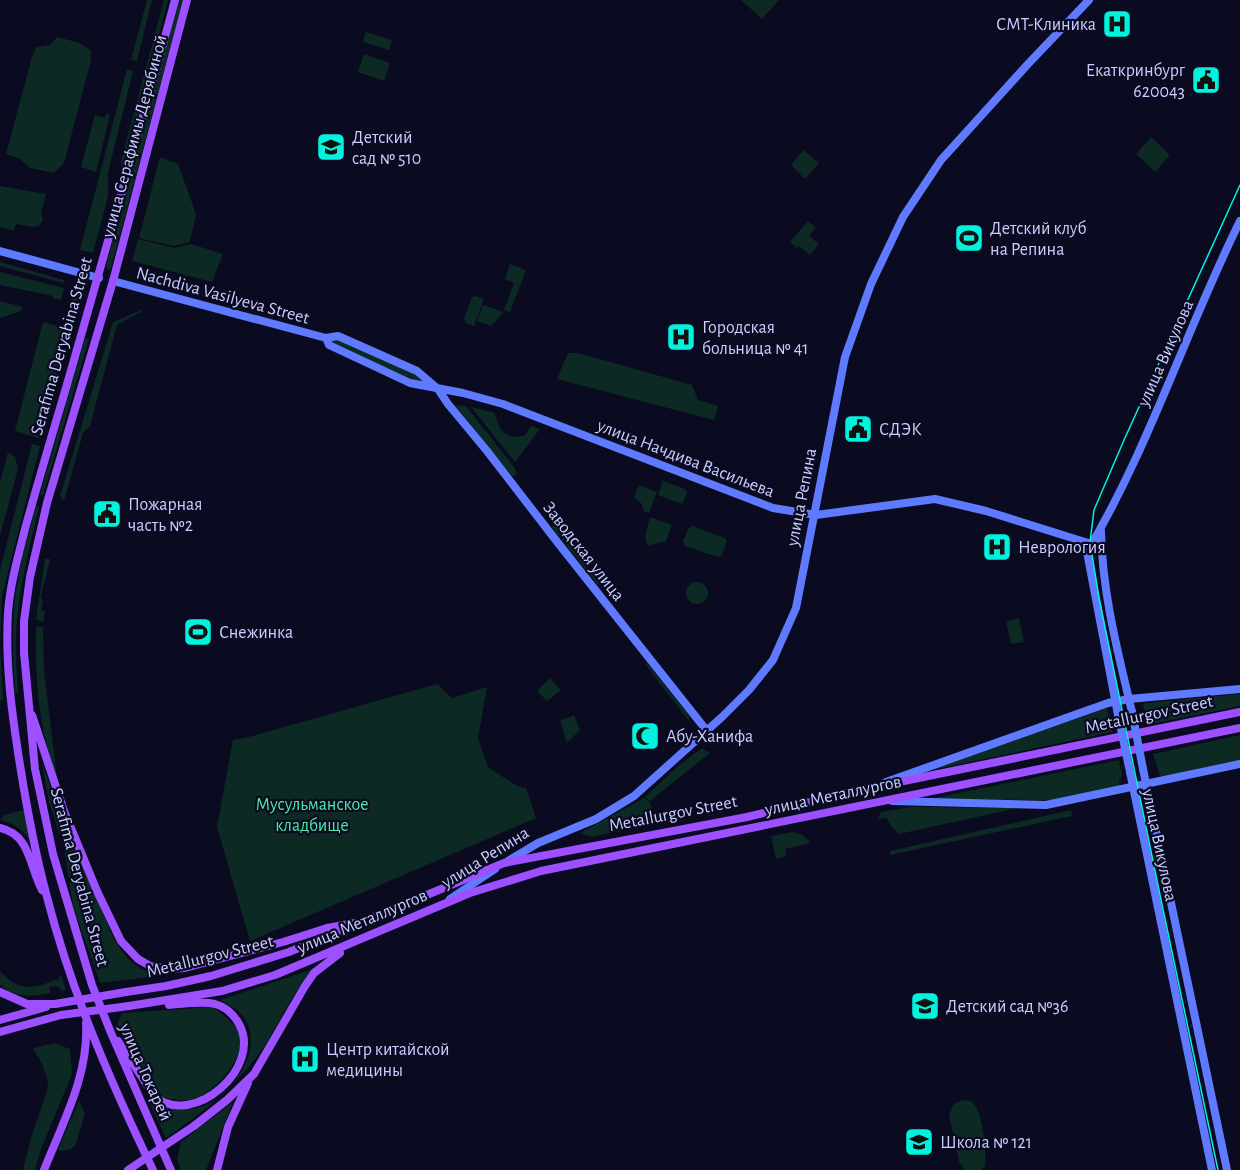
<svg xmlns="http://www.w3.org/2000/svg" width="1240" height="1170" viewBox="0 0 1240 1170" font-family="'Alegreya Sans',sans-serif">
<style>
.green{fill:#0c2a23}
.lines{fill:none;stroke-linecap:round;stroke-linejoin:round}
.secondary{stroke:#607aff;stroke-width:8}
.primary{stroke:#9c50ff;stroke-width:8}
.tram{stroke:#00f4dd;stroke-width:1.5}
.secondary-bridge{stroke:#607aff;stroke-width:8}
.primary-bridge{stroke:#9c50ff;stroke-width:8}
.labels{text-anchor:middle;stroke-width:4.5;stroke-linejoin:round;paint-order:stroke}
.poi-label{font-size:18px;fill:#c9cdff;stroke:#0a0a20;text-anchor:start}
.street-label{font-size:18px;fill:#c9cdff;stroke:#0a0a20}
.park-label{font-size:18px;fill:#48eca3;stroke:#0a0a20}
</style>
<rect width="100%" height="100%" fill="#0a0a20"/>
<!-- green -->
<path class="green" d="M 147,0 L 152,0 L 137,61 L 131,60 Z
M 164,0 L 168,0 L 122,178 L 121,161 Z
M 178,0 L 183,0 L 111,268 L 108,270 L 106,266 Z
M 741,0 L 779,0 L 762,19 Z
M 366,32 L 392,40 L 389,50 L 363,42 Z
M 57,37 L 80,43 L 91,51 L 91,60 L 64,163 L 54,173 L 30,168 L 20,159 L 6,154 L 32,57 L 36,47 L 50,45 Z
M 364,54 L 390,63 L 384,81 L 358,72 Z
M 127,69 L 133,71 L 108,173 L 108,196 L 93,253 L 80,250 Z
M 106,113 L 110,115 L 96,172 L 81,167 L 95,115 L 105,118 Z
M 1151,137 L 1170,155 L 1155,172 L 1136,154 Z
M 803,150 L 819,163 L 805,179 L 791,165 Z
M 160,157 L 178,164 L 196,214 L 190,242 L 173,246 L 139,238 Z
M 0,186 L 46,194 L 41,213 L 43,220 L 39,226 L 34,227 L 16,224 L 14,231 L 0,227 Z
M 808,221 L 816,228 L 809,236 L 819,244 L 810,255 L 799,246 L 797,248 L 790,242 Z
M 138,239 L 174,248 L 191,244 L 223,254 L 212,282 L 132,261 Z
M 0,262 L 64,280 L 63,283 L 0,266 Z
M 510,264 L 526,270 L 510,312 L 504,310 L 514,283 L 505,279 Z
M 0,272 L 64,288 L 61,300 L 53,298 L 53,296 L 0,285 Z
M 73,293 L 82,296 L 73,324 L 65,322 Z
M 475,296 L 484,299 L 474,326 L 466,323 L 464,319 L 472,297 Z
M 0,301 L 23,307 L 21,311 L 0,318 Z
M 483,305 L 504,312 L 491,326 L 477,321 Z
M 144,309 L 141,312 L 117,325 L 90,426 L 83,433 L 64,501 L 60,496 L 113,322 Z
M 43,322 L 68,329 L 56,374 L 60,377 L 43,436 L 38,438 L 15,431 Z
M 85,338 L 89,339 L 43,495 L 40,495 Z
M 334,338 C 363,350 407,362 427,386 L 331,343 L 330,340 Z
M 568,353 L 578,353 L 692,385 L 698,400 L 718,406 L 714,420 L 557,379 Z
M 455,405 L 466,406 L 514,467 L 517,474 L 512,476 Z
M 471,407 L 495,413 C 498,430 507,441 525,435 L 531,426 L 540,429 L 515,462 Z
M 32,444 L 40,446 L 2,596 L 0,643 L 3,700 L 0,701 L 0,570 Z
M 8,452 L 15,457 L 18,469 L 0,536 L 0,482 Z
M 663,481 L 685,489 L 687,493 L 682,504 L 658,495 Z
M 639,485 L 657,492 L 649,513 L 644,512 L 642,504 L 634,497 Z
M 36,506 L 39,507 C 29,549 19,589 16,632 C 15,652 17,673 18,693 L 15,693 C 13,655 11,616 18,578 C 22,554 30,530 36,506 Z
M 650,517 L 672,525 L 665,543 L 661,542 L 648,546 L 645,537 Z
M 555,524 L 601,583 L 598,585 L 552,527 Z
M 693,526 L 725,538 L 727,542 L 721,556 L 717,557 L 685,546 L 683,541 L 689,528 Z
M 45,559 L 50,559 L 41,596 L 43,602 L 41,610 L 45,611 L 43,622 L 36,619 Z
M686 593a11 11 0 1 1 22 0a11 11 0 1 1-22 0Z
M 1019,618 L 1024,642 L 1011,644 L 1006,621 Z
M 36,627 L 43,627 L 44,670 L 57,778 C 38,729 35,678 36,627 Z
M 647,663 L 689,716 L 689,721 L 645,664 Z
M 550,678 L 561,690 L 547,701 L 537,691 Z
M 437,684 L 452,698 L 487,687 L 478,738 L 488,767 L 517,786 L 526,788 L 536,818 L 250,941 L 217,827 L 233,740 L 245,738 Z
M 1240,694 L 1240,706 L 1147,725 L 1143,704 L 1146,703 Z
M 1107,708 L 1112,732 L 923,772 Z
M 574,715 L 580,730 L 567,743 L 560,721 Z
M 1240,735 L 1240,760 L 1165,777 L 1160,776 L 1153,754 Z
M 702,748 L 710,753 L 650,801 L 645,797 L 678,766 Z
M 1119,760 L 1122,775 L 1119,781 L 1120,786 L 1056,800 L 929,799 Z
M 42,763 L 65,826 L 62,828 L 63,832 L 59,833 L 49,802 Z
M 644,798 L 650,802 L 657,823 L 592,837 L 580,833 Z
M 911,807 L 1018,808 L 899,834 L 892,827 L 886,818 L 877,819 L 881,812 Z
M 24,810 L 30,840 C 22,829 13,823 0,820 L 4,815 Z
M 1071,810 L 1072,816 L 890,855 L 890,851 Z
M 793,832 L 802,835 L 810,841 L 807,844 L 785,849 L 786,856 L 776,859 L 771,836 Z
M 69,833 L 114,939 C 121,950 131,965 144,970 C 148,972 153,973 158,976 L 100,983 L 73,906 L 64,848 Z
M 313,969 C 290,996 280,1023 261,1051 C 235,1087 202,1113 166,1138 L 147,1098 C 150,1101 154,1105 158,1107 C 162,1108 168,1108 172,1109 C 182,1110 194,1110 204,1106 C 234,1094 266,1047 243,1016 C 238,1009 228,1005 220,1000 Z
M 0,971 C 22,994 32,988 59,979 L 59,976 L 61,975 L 66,990 L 61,991 L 60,988 L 56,986 L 49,987 L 51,993 C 33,997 13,998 0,984 Z
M 213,1007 C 222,1015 235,1022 239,1034 C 246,1058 217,1091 195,1098 C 185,1102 173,1100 163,1097 L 131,1051 L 117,1024 L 122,1013 Z
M 54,1043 L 70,1049 L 72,1074 L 41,1149 L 35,1170 L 23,1170 L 32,1134 L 47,1092 L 48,1081 L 42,1064 L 33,1048 Z
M 962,1100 C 962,1100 971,1101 971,1101 C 983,1108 987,1155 985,1167 L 980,1170 L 965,1170 L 959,1162 L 949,1114 L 953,1105 Z
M 79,1101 L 85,1114 L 75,1146 L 71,1149 L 60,1151 L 58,1149 Z
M 233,1102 L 206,1170 L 181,1170 L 177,1160 L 181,1142 Z"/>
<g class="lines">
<!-- secondary -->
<path class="secondary" d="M 0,251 L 99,278
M 113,281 L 326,338 L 338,336 L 417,371 L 438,389 L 448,404 L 487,451 L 558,543 L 707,731
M 326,338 L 329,345 L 410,383 L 463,393 L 503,404 L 773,508 L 816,515 L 935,499 L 986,511 L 1101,547
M 1101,531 C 1102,592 1118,653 1132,712
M 1118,715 L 1087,552 C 1149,448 1186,330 1240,221
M 1143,769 L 1227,1170
M 1130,772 L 1212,1170
M 886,782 L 1108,703 L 1129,699 L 1240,689
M 892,801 L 1046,805 L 1240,764
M 508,861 L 538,843 L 596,819 L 634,796 L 722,717 L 749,690 L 773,660 L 796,608 L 845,357 L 871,284 L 903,217 L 941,160 L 1028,64 L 1089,0
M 450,899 L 495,869"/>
<!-- primary -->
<path class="primary" d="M 32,715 L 64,811 L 97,891 L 121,941 L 138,959 L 150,966 L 169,969 L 185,968 L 283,942 L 327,928 L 355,923
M 0,828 C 31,835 29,866 42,890
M 0,992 L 27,1004 L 55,1004
M 126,992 L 166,986 L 211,976 L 289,952 L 504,863 L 747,817 L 865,789 L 1240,712
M 129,1006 L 222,991 L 275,975 L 470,893 L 541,871 L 1240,728
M 0,1020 L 46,1007
M 0,1032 L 61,1015
M 118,1041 L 155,1097 C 194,1128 263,1067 239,1024 C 234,1015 226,1007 215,1004 C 201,1001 183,1004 169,1005
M 194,1126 L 227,1100 L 254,1074 L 305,986 L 314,973 L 340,953
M 44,1170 C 63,1122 89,1075 86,1023
M 153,1170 C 111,1083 71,991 47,897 C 35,853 27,809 20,765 C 12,715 5,664 8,613 C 10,584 18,557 25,529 C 38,482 52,435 66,388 C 103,259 140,130 175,0
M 171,1170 L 111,1033 L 92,985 L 53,854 L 35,769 L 24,653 L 24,621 L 30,577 L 47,503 L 113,281 L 187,0
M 217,1170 L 228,1127 L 248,1083"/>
<!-- tram -->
<path class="tram" d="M 1218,1170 L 1160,895 L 1099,598 L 1090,542 L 1094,510 L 1124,440 L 1240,185"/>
<!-- secondary-bridge -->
<path class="secondary-bridge" d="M 1132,712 L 1143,769
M 1118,715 L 1130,772"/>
<!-- primary-bridge -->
<path class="primary-bridge" d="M 55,1004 L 126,992
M 61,1015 L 129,1006
M 128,1170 L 194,1126"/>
</g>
<!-- icons -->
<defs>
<g id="hospital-square" transform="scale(1.5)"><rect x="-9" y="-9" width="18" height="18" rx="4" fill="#00f4dd" stroke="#0a0a20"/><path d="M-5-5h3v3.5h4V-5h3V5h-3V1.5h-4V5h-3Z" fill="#111"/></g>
<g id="civic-square" transform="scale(1.5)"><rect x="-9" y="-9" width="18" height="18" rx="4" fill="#00f4dd" stroke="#0a0a20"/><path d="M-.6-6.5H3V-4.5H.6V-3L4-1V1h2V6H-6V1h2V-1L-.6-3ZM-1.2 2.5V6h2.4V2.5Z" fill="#111"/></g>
<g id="school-square" transform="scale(1.5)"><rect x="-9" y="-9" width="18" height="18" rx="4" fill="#00f4dd" stroke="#0a0a20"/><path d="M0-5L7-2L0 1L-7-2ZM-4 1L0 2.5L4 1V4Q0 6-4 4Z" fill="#111"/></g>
<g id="stadium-square" transform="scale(1.5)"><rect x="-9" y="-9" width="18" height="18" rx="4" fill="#00f4dd" stroke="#0a0a20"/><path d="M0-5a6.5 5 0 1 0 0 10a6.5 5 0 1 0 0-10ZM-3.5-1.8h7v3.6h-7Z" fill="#111"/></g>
<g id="mosque-square" transform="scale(1.5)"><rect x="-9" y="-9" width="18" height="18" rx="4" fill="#00f4dd" stroke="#0a0a20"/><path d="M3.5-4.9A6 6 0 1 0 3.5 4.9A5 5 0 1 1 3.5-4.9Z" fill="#111"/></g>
</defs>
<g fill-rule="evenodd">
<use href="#hospital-square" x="1117" y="24"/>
<use href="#civic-square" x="1206" y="80"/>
<use href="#school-square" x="331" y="147"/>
<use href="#stadium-square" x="969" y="238"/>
<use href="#hospital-square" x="681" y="337"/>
<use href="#civic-square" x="858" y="429"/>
<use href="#civic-square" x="107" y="514"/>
<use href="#hospital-square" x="997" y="547"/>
<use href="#stadium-square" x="198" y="632"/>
<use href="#mosque-square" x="645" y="736"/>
<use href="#school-square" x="925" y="1006"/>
<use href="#hospital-square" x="305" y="1059"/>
<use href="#school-square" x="919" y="1142"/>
</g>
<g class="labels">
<!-- poi labels -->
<g class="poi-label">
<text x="1096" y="30" text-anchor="end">СМТ-Клиника</text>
<text x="1185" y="76" text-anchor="end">Екаткринбург<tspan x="1185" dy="21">620043</tspan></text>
<text x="352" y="143">Детский<tspan x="352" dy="21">сад № 510</tspan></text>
<text x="990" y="234">Детский клуб<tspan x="990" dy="21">на Репина</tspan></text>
<text x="702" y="333">Городская<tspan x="702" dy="21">больница № 41</tspan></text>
<text x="879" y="435">СДЭК</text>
<text x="128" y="510">Пожарная<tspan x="128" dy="21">часть №2</tspan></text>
<text x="1018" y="553">Неврология</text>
<text x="219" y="638">Снежинка</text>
<text x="666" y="742">Абу-Ханифа</text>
<text x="946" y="1012">Детский сад №36</text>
<text x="326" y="1055">Центр китайской<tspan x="326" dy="21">медицины</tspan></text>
<text x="940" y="1148">Школа № 121</text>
</g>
<!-- street labels -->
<g class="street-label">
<text transform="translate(134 136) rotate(-75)" y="6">улица Серафимы Дерябиной</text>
<text transform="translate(223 295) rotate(15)" y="6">Nachdiva Vasilyeva Street</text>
<text transform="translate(61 346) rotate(-74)" y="6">Serafima Deryabina Street</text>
<text transform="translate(1165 353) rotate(-66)" y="6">улица Викулова</text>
<text transform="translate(686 458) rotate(21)" y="6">улица Начдива Васильева</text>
<text transform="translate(801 497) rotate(-79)" y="6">улица Репина</text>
<text transform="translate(584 551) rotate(52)" y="6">Заводская улица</text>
<text transform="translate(1149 714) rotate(-12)" y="6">Metallurgov Street</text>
<text transform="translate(833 795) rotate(-12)" y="6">улица Металлургов</text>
<text transform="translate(673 813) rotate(-11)" y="6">Metallurgov Street</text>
<text transform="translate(1160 845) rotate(78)" y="6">улица Викулова</text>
<text transform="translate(485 857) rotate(-32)" y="6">улица Репина</text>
<text transform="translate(80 877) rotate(75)" y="6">Serafima Deryabina Street</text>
<text transform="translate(362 921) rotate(-23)" y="6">улица Металлургов</text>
<text transform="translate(210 956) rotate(-14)" y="6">Metallurgov Street</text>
<text transform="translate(146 1072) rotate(66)" y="6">улица Токарей</text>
</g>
<!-- park labels -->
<g class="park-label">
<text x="312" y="810">Мусульманское<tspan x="312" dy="21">кладбище</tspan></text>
</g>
</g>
</svg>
